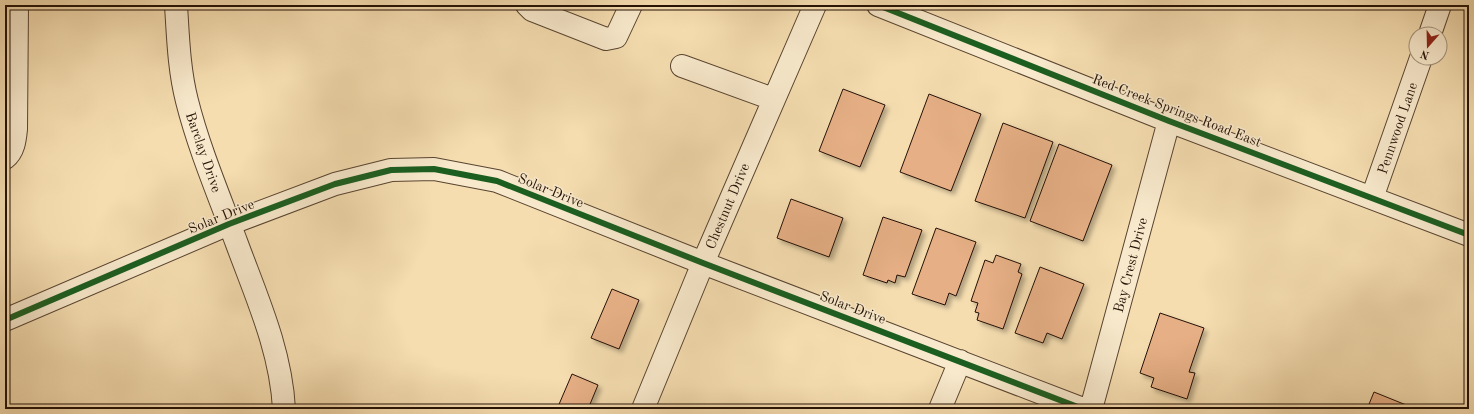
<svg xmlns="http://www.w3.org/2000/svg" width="1474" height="414" viewBox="0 0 1474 414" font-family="'Old Standard TT',serif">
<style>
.building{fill:#e6af85;stroke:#241105;filter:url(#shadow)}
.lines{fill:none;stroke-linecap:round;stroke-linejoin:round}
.minor-casing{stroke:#584430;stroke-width:24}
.minor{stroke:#f8e9cc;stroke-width:22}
.cycleway-casing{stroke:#f8e9cc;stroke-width:8}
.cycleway{stroke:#1b5e20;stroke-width:6}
.labels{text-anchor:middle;stroke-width:3;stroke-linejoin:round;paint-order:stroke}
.street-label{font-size:14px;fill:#241105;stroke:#f8e9cc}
</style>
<defs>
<filter id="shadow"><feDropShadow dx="3.5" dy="3.5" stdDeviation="2" flood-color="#0004"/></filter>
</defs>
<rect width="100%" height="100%" fill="#f5ddb0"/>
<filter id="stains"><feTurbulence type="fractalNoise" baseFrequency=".005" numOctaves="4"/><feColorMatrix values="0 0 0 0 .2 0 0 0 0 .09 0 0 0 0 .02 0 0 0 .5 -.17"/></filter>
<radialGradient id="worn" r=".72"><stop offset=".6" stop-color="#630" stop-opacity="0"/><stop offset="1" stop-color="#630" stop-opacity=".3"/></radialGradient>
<!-- building -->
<path class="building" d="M 843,89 L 885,105 L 860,167 L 819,151 Z
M 929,94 L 981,114 L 951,191 L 900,172 Z
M 1003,123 L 1053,142 L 1025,218 L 975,201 Z
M 1059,144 L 1112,165 L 1083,241 L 1030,221 Z
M 791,199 L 843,218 L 829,257 L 777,238 Z
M 883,217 L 922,230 L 905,277 L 897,275 L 895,283 L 888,280 L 887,283 L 863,275 Z
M 936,228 L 976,242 L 956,296 L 949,293 L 945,305 L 912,294 Z
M 996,255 L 1021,264 L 1018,272 L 1022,274 L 1003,329 L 977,320 L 979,313 L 975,312 L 978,303 L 971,301 L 985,260 L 993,263 Z
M 1040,267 L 1084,284 L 1062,339 L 1047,333 L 1043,343 L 1015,333 Z
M 612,289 L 639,300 L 619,349 L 591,338 Z
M 1160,313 L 1204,328 L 1189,372 L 1195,373 L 1187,399 L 1151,387 L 1154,378 L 1140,373 Z
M 572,374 L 598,385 L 588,409 L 557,409 Z
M 1374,392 L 1416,409 L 1367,409 Z"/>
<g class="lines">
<!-- minor casing -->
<g class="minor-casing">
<path id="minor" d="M 176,5 C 178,37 179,70 187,101 C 199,149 220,198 237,244 C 257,298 281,351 284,409
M 527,5 L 532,10 L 606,39 L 616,37 L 631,5
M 878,5 L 1169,121 L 1469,235
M 1430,34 L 1440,5
M 682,66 L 773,99
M 5,158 C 14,151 15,139 16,129 L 17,5
M 1372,198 L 1421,58
M 5,320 L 229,224 L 335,184 L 391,170 L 434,169 L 497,181 L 703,263 L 1083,409
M 643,409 L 703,263 L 815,5
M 940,409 L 960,361
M 1091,409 L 1169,121"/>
</g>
<!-- minor -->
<use href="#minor" class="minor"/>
<!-- cycleway casing -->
<g class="cycleway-casing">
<path id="cycleway" d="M 878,5 L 1169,121 L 1469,235
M 5,320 L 229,224 L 335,184 L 391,170 L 434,169 L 497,181 L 703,263 L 1083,409"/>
</g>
<!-- cycleway -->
<use href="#cycleway" class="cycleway"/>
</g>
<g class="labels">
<!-- street labels -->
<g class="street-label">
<text transform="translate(1177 110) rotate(21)" y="5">Red Creek Springs Road East</text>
<text transform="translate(1397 128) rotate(-71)" y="5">Pennwood Lane</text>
<text transform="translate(204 152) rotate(71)" y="5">Barclay Drive</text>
<text transform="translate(551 190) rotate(22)" y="5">Solar Drive</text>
<text transform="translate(727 206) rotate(-67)" y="5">Chestnut Drive</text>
<text transform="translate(221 216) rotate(-22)" y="5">Solar Drive</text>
<text transform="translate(1130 265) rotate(-75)" y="5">Bay Crest Drive</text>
<text transform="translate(853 307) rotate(21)" y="5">Solar Drive</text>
</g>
</g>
<!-- margin -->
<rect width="1474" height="414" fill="none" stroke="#f5ddb0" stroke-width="20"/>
<rect x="6" y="6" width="1462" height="402" fill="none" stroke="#241105" stroke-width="2"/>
<rect x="10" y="10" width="1454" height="394" fill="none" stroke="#241105"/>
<!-- north arrow -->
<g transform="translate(1428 46) rotate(200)"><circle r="19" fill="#f8e9cc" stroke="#a3937c"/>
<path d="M0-3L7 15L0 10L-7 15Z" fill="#8f2418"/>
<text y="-6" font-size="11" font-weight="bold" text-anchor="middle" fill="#241105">N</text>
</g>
<rect width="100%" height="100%" filter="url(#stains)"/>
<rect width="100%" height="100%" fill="url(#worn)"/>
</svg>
